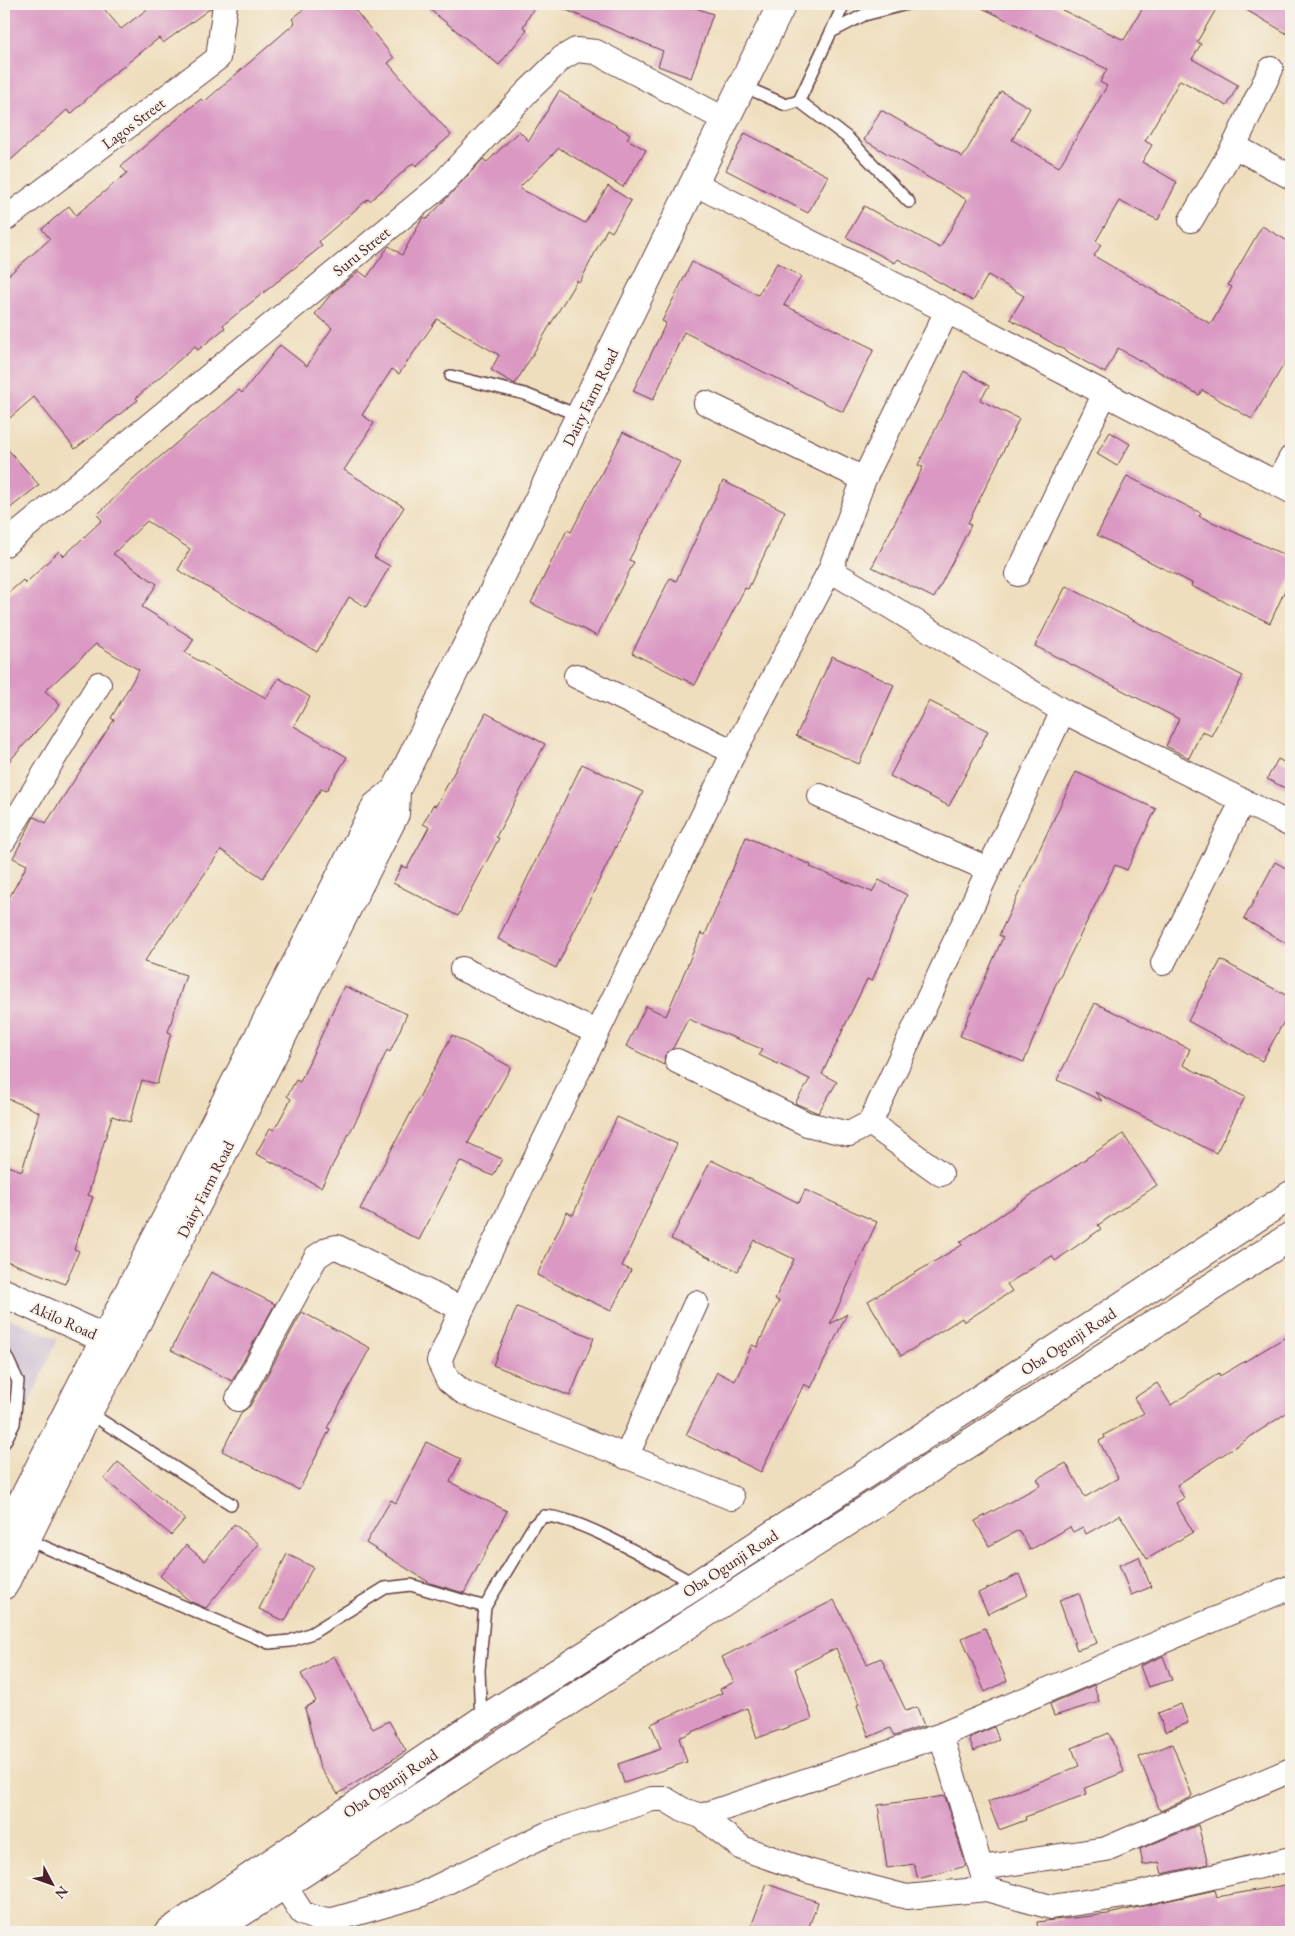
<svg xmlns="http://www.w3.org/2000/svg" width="1295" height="1936" viewBox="0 0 1295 1936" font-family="'EB Garamond',serif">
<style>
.industrial{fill:#ccbfd4}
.building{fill:#da98c3}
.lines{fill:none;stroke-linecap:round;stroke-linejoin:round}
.lane-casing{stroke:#633c41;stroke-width:14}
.street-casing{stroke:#633c41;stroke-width:26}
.secondary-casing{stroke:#633c41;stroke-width:30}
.lane{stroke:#fff;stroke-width:11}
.street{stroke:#fff;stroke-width:24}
.secondary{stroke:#fff;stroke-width:28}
.labels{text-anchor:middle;stroke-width:4;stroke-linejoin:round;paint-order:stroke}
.street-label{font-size:16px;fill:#4a1f2b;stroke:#f7f3e8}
</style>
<rect width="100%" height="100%" fill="#f7f3e8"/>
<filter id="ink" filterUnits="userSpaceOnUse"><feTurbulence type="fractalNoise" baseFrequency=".02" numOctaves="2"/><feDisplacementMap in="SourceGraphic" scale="10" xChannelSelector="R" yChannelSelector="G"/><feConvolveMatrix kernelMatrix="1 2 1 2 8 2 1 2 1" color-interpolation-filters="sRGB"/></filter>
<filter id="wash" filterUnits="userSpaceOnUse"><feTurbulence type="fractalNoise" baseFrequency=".0096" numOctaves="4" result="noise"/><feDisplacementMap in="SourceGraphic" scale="20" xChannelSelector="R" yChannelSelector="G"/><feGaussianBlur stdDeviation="1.12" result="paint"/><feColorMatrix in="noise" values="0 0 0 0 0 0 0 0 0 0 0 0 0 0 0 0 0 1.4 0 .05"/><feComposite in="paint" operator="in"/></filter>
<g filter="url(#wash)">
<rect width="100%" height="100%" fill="#efdebd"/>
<!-- industrial -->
<path class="industrial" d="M 4,1316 L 58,1339 L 4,1458 Z"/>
<g id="blocks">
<!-- building -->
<path class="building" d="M 4,4 L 100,4 L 121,29 L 154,4 L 211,4 L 211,8 L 163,43 L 159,38 L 111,76 L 71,114 L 67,110 L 4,166 Z
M 310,4 L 350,4 L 394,58 L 388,63 L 451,135 L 416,166 L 413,163 L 370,201 L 368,199 L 319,241 L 322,246 L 223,325 L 225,328 L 198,350 L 195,346 L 136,398 L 138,400 L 75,449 L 34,397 L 4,423 L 4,279 L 50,239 L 42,229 L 69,206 L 76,215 L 127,173 L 121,166 L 201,99 L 204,102 L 295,23 L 292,19 Z
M 423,4 L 536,4 L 523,27 L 527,30 L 499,65 Z
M 552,4 L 684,4 L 713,14 L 691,78 L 658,66 L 663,51 Z
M 974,4 L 1050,4 L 1124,40 L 1145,4 L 1219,4 L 1197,42 L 1201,44 L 1192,59 L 1238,85 L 1227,106 L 1180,80 L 1145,141 L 1152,145 L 1142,162 L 1177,182 L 1158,220 L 1119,201 L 1096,241 L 1101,245 L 1094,256 L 1211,324 L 1232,287 L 1228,285 L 1262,226 L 1291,243 L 1291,352 L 1252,419 L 1202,390 L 1199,395 L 1118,348 L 1105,373 L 1010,319 L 1024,296 L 988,275 L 973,301 L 898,259 L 895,263 L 846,237 L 864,206 L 940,248 L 967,200 L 864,140 L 881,110 L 963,157 L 1001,91 L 1030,108 L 1012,140 L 1059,167 L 1107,86 L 1100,82 L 1107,69 Z
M 1236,4 L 1291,4 L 1291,36 Z
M 559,91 L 630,134 L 627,139 L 646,150 L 623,187 L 559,148 L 519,188 L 585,223 L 608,186 L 631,201 L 612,232 L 607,229 L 580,282 L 577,280 L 515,384 L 491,370 L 499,355 L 437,319 L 399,374 L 392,369 L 362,415 L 374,423 L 344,470 L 404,507 L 374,557 L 390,566 L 366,607 L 349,597 L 317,652 L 178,570 L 190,549 L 147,521 L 113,554 L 157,584 L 142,607 L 194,639 L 185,653 L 266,698 L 279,678 L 310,697 L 294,726 L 347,757 L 326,791 L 321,789 L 263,878 L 221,850 L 144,962 L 186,975 L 168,1032 L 171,1033 L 157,1084 L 142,1080 L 130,1122 L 112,1116 L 88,1195 L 93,1197 L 74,1249 L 79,1251 L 65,1284 L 4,1260 L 4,1165 L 22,1171 L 39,1112 L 4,1097 L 4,907 L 27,865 L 13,858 L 34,817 L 46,823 L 114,720 L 111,718 L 139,670 L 96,644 L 45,691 L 60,705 L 4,767 L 4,597 L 23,580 L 26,583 L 59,551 L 64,556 L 102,520 L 97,515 L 135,478 L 239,390 L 242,393 L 280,345 L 307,366 L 332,328 L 315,314 L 332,293 L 359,271 L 367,277 L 389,246 L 402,255 L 422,219 L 424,217 L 427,219 L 483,159 L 487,162 L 519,131 L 529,141 Z
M 745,133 L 828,176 L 808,213 L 726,170 Z
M 692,262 L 758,295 L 777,263 L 801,277 L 784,305 L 874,349 L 843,412 L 684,332 L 653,400 L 633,391 L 666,323 L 662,321 Z
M 964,371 L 989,386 L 980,400 L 1019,419 L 968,523 L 971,525 L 934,598 L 872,567 L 923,467 L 918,465 Z
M 623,432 L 680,462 L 629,560 L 634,562 L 597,636 L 531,603 L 567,530 L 571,532 Z
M 1110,432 L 1130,444 L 1117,466 L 1097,454 Z
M 4,445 L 39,485 L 4,513 Z
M 1127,476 L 1201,513 L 1199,516 L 1291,558 L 1291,577 L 1270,623 L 1191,586 L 1192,583 L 1097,535 Z
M 723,481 L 785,511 L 748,589 L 745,588 L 695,685 L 632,653 L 670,578 L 676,581 Z
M 1066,586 L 1243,676 L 1211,736 L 1202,731 L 1189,758 L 1166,746 L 1179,719 L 1035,646 Z
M 832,656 L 894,685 L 859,764 L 796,736 Z
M 929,701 L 988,731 L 949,806 L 890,776 Z
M 486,713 L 545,744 L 496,837 L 499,838 L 458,916 L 393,883 L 402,866 L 407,868 L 429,827 L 423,824 L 433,805 L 436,806 Z
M 1278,759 L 1291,766 L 1291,791 L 1267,779 Z
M 582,764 L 643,792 L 556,968 L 498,939 Z
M 1076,772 L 1156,809 L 1127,870 L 1115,865 L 1055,986 L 1024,1062 L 960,1036 L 1003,937 L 999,935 Z
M 746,837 L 811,865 L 810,867 L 872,892 L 879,880 L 907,895 L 872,981 L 867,979 L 822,1074 L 837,1082 L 818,1113 L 795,1103 L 810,1079 L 759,1055 L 762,1049 L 688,1019 L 673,1048 L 665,1055 L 664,1065 L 626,1046 L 646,1006 L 666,1016 L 701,933 L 705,935 Z
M 1275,862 L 1291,871 L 1291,946 L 1244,919 Z
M 1221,960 L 1291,998 L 1291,1009 L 1262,1061 L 1188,1021 Z
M 344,986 L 407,1014 L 390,1052 L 387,1050 L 360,1113 L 321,1187 L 256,1154 L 270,1128 L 274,1130 L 291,1099 L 287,1096 L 296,1080 L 300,1082 Z
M 1095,1003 L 1190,1049 L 1183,1065 L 1245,1097 L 1216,1153 L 1095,1092 L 1102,1101 L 1057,1080 Z
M 452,1035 L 511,1067 L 468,1143 L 502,1159 L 493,1176 L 460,1161 L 419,1240 L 360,1209 Z
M 617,1117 L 677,1144 L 622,1266 L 631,1270 L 611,1311 L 537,1275 L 567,1212 L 573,1215 Z
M 1123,1134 L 1157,1185 L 1098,1225 L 1101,1229 L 1055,1261 L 1052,1256 L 1007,1284 L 1012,1291 L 964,1322 L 962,1318 L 901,1356 L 868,1301 L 962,1245 L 960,1242 Z
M 711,1160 L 799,1203 L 805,1190 L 877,1222 L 830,1324 L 847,1314 L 811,1388 L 804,1384 L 761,1472 L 686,1435 L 717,1372 L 735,1381 L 752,1345 L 757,1347 L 779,1301 L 775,1299 L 794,1259 L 754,1240 L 738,1271 L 671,1239 Z
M 211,1272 L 275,1304 L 232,1381 L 171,1350 Z
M 517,1307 L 594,1338 L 570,1396 L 493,1365 Z
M 302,1312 L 370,1348 L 327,1428 L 330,1429 L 299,1490 L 222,1451 L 242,1412 L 250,1406 Z
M 1291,1334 L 1291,1410 L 1177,1485 L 1184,1498 L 1176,1503 L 1193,1532 L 1147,1559 L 1120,1515 L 1086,1534 L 1083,1527 L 1073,1532 L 1070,1527 L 1030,1550 L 1019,1530 L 989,1546 L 975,1521 L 1041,1485 L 1037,1479 L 1066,1463 L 1085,1497 L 1118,1478 L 1099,1441 L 1105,1438 L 1104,1435 L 1144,1413 L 1134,1398 L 1157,1383 L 1171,1405 L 1219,1373 L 1220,1376 Z
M 426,1442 L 461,1459 L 450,1482 L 507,1511 L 464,1593 L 430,1583 L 366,1543 L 391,1500 L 396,1503 Z
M 118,1462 L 185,1519 L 171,1535 L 104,1479 Z
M 234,1524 L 259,1544 L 206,1608 L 191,1602 L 160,1576 L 186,1545 L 205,1561 Z
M 287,1554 L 313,1567 L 285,1621 L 259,1609 Z
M 1139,1557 L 1151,1587 L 1131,1595 L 1119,1565 Z
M 1019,1574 L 1028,1595 L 988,1614 L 978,1593 Z
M 1079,1593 L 1097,1643 L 1077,1650 L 1059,1600 Z
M 834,1600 L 867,1664 L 881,1658 L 906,1711 L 917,1707 L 924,1726 L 894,1736 L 890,1728 L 869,1737 L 857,1705 L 859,1704 L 836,1648 L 795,1669 L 812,1719 L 757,1738 L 747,1708 L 679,1738 L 687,1762 L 624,1783 L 618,1764 L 661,1749 L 651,1724 L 722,1693 L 720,1689 L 734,1682 L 722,1657 Z
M 985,1628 L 1007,1681 L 985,1692 L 962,1638 Z
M 334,1656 L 373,1729 L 389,1721 L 406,1751 L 338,1794 L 320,1768 L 305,1708 L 316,1701 L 301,1674 Z
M 1163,1656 L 1172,1680 L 1148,1687 L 1140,1666 Z
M 1094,1685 L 1099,1702 L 1054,1716 L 1050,1704 Z
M 1181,1704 L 1188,1723 L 1165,1732 L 1158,1713 Z
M 994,1727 L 999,1740 L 974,1751 L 969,1738 Z
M 1109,1733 L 1124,1772 L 1085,1788 L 1087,1794 L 1025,1817 L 1026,1820 L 999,1830 L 988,1802 L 1079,1766 L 1072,1748 Z
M 1172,1744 L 1192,1795 L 1190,1798 L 1160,1811 L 1139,1757 Z
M 945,1796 L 966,1866 L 918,1879 L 914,1864 L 887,1868 L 878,1805 Z
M 1198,1825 L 1208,1864 L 1162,1874 L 1159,1862 L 1143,1865 L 1140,1849 Z
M 767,1884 L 818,1902 L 807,1932 L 749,1932 Z
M 1291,1884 L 1291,1932 L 1038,1932 L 1037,1922 L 1108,1914 L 1215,1890 L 1217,1897 Z"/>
</g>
</g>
<g filter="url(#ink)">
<use href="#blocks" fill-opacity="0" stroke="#633c41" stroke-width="1"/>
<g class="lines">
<!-- lane casing -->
<g class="lane-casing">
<path id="lane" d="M 831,32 L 864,15 L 907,4
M 743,86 L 786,105 L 799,101 L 844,4
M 799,101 L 848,138 L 909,202
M 451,376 L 525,394 L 580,416
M 4,1352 L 18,1381 L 14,1424 L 4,1443
M 88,1412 L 231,1504
M 26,1539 L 269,1643 L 290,1641 L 312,1633 L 385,1588 L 411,1585 L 485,1607
M 481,1721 L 479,1670 L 485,1607 L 534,1525 L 544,1516 C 582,1517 658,1565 695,1584"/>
</g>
<!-- street casing -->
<g class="street-casing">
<path id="street" d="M 1234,146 L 1291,177
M 695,184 L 947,311 L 1291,491
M 4,220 L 218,58 L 225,4
M 1191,220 L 1234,146 L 1271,69
M 706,403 L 864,479
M 1277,484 L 1291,458
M 4,545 L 440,186 L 527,92 L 562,58 L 576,50 L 596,52 L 726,120
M 830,570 L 1063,711 L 1291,825
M 1018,574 L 1104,395
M 576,676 L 734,752
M 820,796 L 988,869
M 4,840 L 99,684
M 1163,963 L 1243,800
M 462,969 L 596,1032
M 677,1061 L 807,1124 L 849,1134 L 870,1123 L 1063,711
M 870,1123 L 941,1174
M 238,1399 L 316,1257 L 328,1249 L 337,1247 L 462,1309
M 626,1457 L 696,1303
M 732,1498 L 463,1392 L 448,1380 L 439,1361 L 462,1309 L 734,752 L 830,570 L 864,479 L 947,311
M 941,1735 L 985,1882
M 701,1816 L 941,1735 L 1291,1587
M 981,1868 L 1106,1849 L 1291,1770
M 284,1885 L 302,1913 L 317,1919 L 333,1920 L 420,1895 L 547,1834 L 652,1799 L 665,1799 L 683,1810 L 701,1816 L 742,1848 L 808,1871 L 907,1897 L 986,1889 L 1051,1907 L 1137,1894 L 1291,1859"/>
</g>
<!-- secondary casing -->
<g class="secondary-casing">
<path id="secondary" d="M 4,1293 L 121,1346
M 4,1537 L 376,806 L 396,790
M 4,1585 L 88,1412 L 124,1348 L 395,814 L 396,790 L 782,4
M 169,1932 L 481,1721 L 696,1585 L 1291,1195
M 211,1932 L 1291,1236"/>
</g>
<!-- lane -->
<use href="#lane" class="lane"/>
<!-- street -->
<use href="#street" class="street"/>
<!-- secondary -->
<use href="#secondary" class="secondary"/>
</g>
</g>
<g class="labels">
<!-- street labels -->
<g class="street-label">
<text transform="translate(133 123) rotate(-37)" y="6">Lagos Street</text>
<text transform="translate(361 251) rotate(-39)" y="6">Suru Street</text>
<text transform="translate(590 397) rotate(-64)" y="6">Dairy Farm Road</text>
<text transform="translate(205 1189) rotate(-63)" y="6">Dairy Farm Road</text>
<text transform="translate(64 1320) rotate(24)" y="6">Akilo Road</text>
<text transform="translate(1068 1341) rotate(-33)" y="6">Oba Ogunji Road</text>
<text transform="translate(730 1563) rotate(-33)" y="6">Oba Ogunji Road</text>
<text transform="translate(390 1783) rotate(-34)" y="6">Oba Ogunji Road</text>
</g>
</g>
<!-- margin -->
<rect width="1295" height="1936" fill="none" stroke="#f7f3e8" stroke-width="20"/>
<!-- north arrow -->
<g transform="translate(52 1884) rotate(131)" stroke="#f7f3e8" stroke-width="4" paint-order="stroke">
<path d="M0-4L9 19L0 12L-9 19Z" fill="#4a1f2b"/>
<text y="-8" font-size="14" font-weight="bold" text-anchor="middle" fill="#4a1f2b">N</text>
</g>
</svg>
